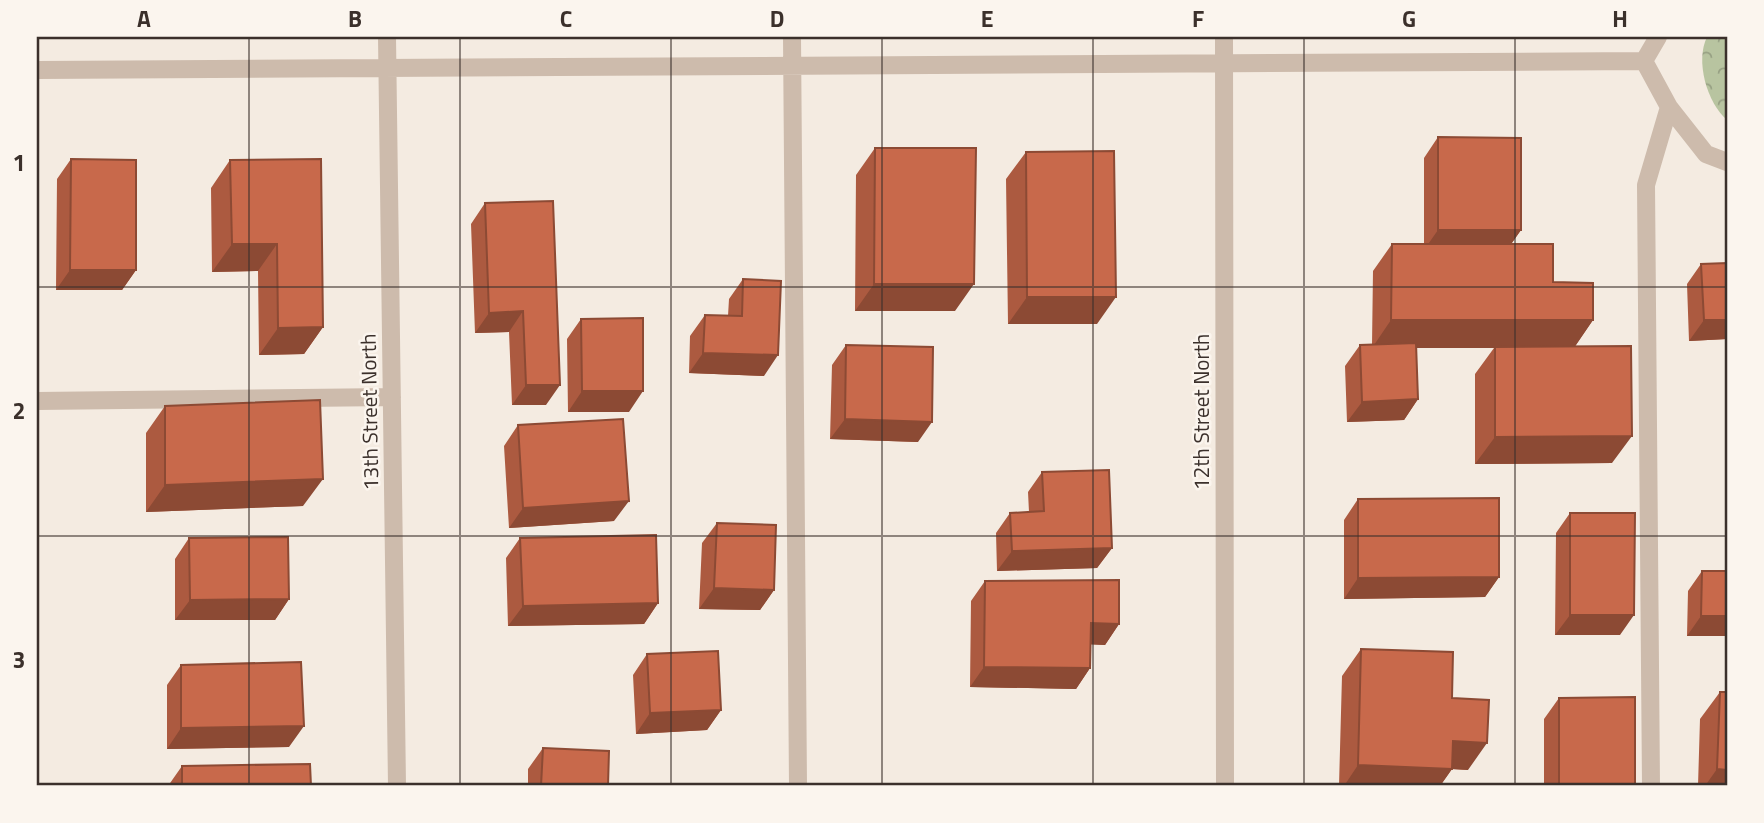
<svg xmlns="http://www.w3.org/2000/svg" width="1764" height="823" viewBox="0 0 1764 823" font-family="'Titillium Web',sans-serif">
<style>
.park{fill:url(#park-crowns)}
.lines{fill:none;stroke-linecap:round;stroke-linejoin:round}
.minor{stroke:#cdbbac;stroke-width:18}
.wall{fill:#ac5a40}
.shaded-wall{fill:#8c4a34}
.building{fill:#c8694b;stroke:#8c4a34;stroke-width:2}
.grid{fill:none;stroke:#3b302b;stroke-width:2;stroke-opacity:0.55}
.labels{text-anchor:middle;stroke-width:5;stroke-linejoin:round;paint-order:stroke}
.street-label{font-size:21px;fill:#3b302b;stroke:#fbf5ee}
.neatline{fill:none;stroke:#3b302b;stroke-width:2.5}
.grid-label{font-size:23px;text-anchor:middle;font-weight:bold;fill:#3b302b}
</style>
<defs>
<pattern id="park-crowns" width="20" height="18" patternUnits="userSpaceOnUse" patternTransform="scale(1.75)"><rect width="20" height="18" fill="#b8c4a0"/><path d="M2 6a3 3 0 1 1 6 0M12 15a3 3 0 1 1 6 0" fill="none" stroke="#97a083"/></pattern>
</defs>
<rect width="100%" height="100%" fill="#f4ebe1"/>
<!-- park -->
<path class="park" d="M 1707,37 L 1727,37 L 1727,120 C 1707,103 1695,61 1707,37 Z"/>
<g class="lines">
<!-- minor -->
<path class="minor" d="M 387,37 L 397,786
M 792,37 L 798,786
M 1224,37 L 1225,786
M 1644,61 L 1669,107 L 1706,154 L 1727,162
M 1644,61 L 1658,37
M 37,70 L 1644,61
M 37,401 L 392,397
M 1651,786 L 1646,185 L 1669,107"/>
</g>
<!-- wall -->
<path class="wall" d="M 1438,137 L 1521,230 L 1511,244 L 1553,282 L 1593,320 L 1575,346 L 1612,463 L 1475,464 L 1475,374 L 1494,348 L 1416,348 L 1418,399 L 1404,420 L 1347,422 L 1345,366 L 1360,345 L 1372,345 L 1373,271 L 1392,244 L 1424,244 L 1424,158 Z
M 875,148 L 955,311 L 855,311 L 856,175 Z
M 1026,152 L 1097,324 L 1008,324 L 1006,179 Z
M 71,159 L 136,270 L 122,290 L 56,290 L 57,179 Z
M 230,160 L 323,327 L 304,354 L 259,355 L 258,271 L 212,272 L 211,188 Z
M 553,201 L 546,405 L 512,405 L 509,332 L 475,333 L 471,224 L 485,203 Z
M 1701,264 L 1727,339 L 1689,341 L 1687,284 Z
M 743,279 L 764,376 L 689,373 L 690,336 L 705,315 L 728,316 L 729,299 Z
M 581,319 L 629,412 L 568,412 L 567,339 Z
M 846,345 L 918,442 L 830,439 L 832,365 Z
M 165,406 L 303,506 L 146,512 L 146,433 Z
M 518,425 L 614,521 L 509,528 L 504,446 Z
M 1042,472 L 1112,548 L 1097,568 L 997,571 L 996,533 L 1010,513 L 1029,512 L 1028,492 Z
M 1358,499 L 1499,577 L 1485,597 L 1344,599 L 1344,520 Z
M 1570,513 L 1620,635 L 1555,635 L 1556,533 Z
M 717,523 L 774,590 L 760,610 L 699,609 L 702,543 Z
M 189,538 L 289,599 L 275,620 L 175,620 L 175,559 Z
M 520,538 L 658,603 L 644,624 L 508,626 L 506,558 Z
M 1702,571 L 1727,636 L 1687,636 L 1688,591 Z
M 985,581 L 1119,624 L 1105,645 L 1091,644 L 1090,668 L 1076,689 L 970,687 L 971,601 Z
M 1361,649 L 1452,698 L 1468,770 L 1452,769 L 1440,786 L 1339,786 L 1342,676 Z
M 647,654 L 721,710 L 707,730 L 636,734 L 633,675 Z
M 181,665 L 289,747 L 167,749 L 167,685 Z
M 1720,692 L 1727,786 L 1698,786 L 1700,719 Z
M 1559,698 L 1635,786 L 1544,786 L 1544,719 Z
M 543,748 L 608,786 L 528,786 L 528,769 Z
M 182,766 L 311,786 L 168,786 Z"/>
<!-- shaded-wall -->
<path class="shaded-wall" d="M 1438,230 L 1521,230 L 1507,250 L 1424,250 Z
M 232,244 L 277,244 L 258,271 L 212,272 Z
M 70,270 L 136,270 L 122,290 L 56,290 Z
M 874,284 L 974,284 L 955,311 L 855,311 Z
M 1027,297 L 1116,297 L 1097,324 L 1008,324 Z
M 523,311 L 509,332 L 475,333 L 489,313 Z
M 1391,320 L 1593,320 L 1574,348 L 1372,348 Z
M 1704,320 L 1727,320 L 1727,339 L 1689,341 Z
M 323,327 L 304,354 L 259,355 L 278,328 Z
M 703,353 L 778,355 L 764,376 L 689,373 Z
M 526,385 L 560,385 L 546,405 L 512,405 Z
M 582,391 L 643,391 L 629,412 L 568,412 Z
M 1418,399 L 1404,420 L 1347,422 L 1362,402 Z
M 845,419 L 932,422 L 918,442 L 830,439 Z
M 1632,436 L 1612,463 L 1475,464 L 1495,437 Z
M 323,479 L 303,506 L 146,512 L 165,485 Z
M 629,501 L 614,521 L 509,528 L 523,508 Z
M 1112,548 L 1097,568 L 997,571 L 1012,551 Z
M 1499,577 L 1485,597 L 1344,599 L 1358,578 Z
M 714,588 L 774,590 L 760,610 L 699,609 Z
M 289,599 L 275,620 L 175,620 L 190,600 Z
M 658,603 L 644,624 L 508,626 L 523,606 Z
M 1570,615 L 1634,615 L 1620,635 L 1555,635 Z
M 1701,616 L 1727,616 L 1727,636 L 1687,636 Z
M 1091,623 L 1119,624 L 1105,645 L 1077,644 Z
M 984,667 L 1090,668 L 1076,689 L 970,687 Z
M 721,710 L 707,730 L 636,734 L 650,713 Z
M 304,726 L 289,747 L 167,749 L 181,728 Z
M 1453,741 L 1487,743 L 1468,770 L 1452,769 L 1440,786 L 1344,786 L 1358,765 Z
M 1717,769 L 1727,770 L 1727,786 L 1705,786 Z"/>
<!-- building -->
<path class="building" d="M 1438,137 L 1521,138 L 1521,230 L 1438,230 Z
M 875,148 L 976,148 L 974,284 L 874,284 Z
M 1114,151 L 1116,297 L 1027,297 L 1026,152 Z
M 71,159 L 136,160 L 136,270 L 70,270 Z
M 321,159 L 323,327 L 278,328 L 277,244 L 232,244 L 230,160 Z
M 553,201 L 560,385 L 526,385 L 523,311 L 489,313 L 485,203 Z
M 1392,244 L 1553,244 L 1553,282 L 1593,283 L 1593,320 L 1391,320 Z
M 1727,263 L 1727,320 L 1704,320 L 1701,264 Z
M 743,279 L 781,281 L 778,355 L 703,353 L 705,315 L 742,316 Z
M 643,318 L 643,391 L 582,391 L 581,319 Z
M 1416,343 L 1418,399 L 1362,402 L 1360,345 Z
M 846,345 L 933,347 L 932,422 L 845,419 Z
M 1631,346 L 1632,436 L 1495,437 L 1495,347 Z
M 320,400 L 323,479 L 165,485 L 165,406 Z
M 623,419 L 629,501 L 523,508 L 518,425 Z
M 1109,470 L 1112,548 L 1012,551 L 1010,513 L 1044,511 L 1042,472 Z
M 1499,498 L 1499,577 L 1358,578 L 1358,499 Z
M 1570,513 L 1635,513 L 1634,615 L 1570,615 Z
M 717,523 L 776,525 L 774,590 L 714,588 Z
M 656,535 L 658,603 L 523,606 L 520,538 Z
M 288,537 L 289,599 L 190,600 L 189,538 Z
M 1702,571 L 1727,571 L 1727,616 L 1701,616 Z
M 1119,580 L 1119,624 L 1091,623 L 1090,668 L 984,667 L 985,581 Z
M 1361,649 L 1453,652 L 1452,698 L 1489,700 L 1487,743 L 1453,741 L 1452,769 L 1358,765 Z
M 718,651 L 721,710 L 650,713 L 647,654 Z
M 301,662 L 304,726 L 181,728 L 181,665 Z
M 1720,692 L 1727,692 L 1727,770 L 1717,769 Z
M 1635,697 L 1635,786 L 1559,786 L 1559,698 Z
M 543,748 L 609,751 L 608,786 L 541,786 Z
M 310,764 L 311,786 L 182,786 L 182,766 Z"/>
<!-- grid -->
<path class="grid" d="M 249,37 L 249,786M 460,37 L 460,786M 671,37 L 671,786M 882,37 L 882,786M 1093,37 L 1093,786M 1304,37 L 1304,786M 1515,37 L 1515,786M 37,287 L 1727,287M 37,536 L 1727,536"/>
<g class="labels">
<!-- street labels -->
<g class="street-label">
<text transform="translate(370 412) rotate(-91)" y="7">13th Street North</text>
<text transform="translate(1202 412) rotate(-90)" y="7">12th Street North</text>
</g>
</g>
<!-- border -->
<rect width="1764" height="823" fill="none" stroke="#fbf5ee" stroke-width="77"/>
<rect x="38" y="38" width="1688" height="746" class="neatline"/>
<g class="grid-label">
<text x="144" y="27">A</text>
<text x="355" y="27">B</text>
<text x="566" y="27">C</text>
<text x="777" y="27">D</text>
<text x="987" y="27">E</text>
<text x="1198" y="27">F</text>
<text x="1409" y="27">G</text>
<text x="1620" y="27">H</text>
<text x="19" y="171">1</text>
<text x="19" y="419">2</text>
<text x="19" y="668">3</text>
</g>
</svg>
